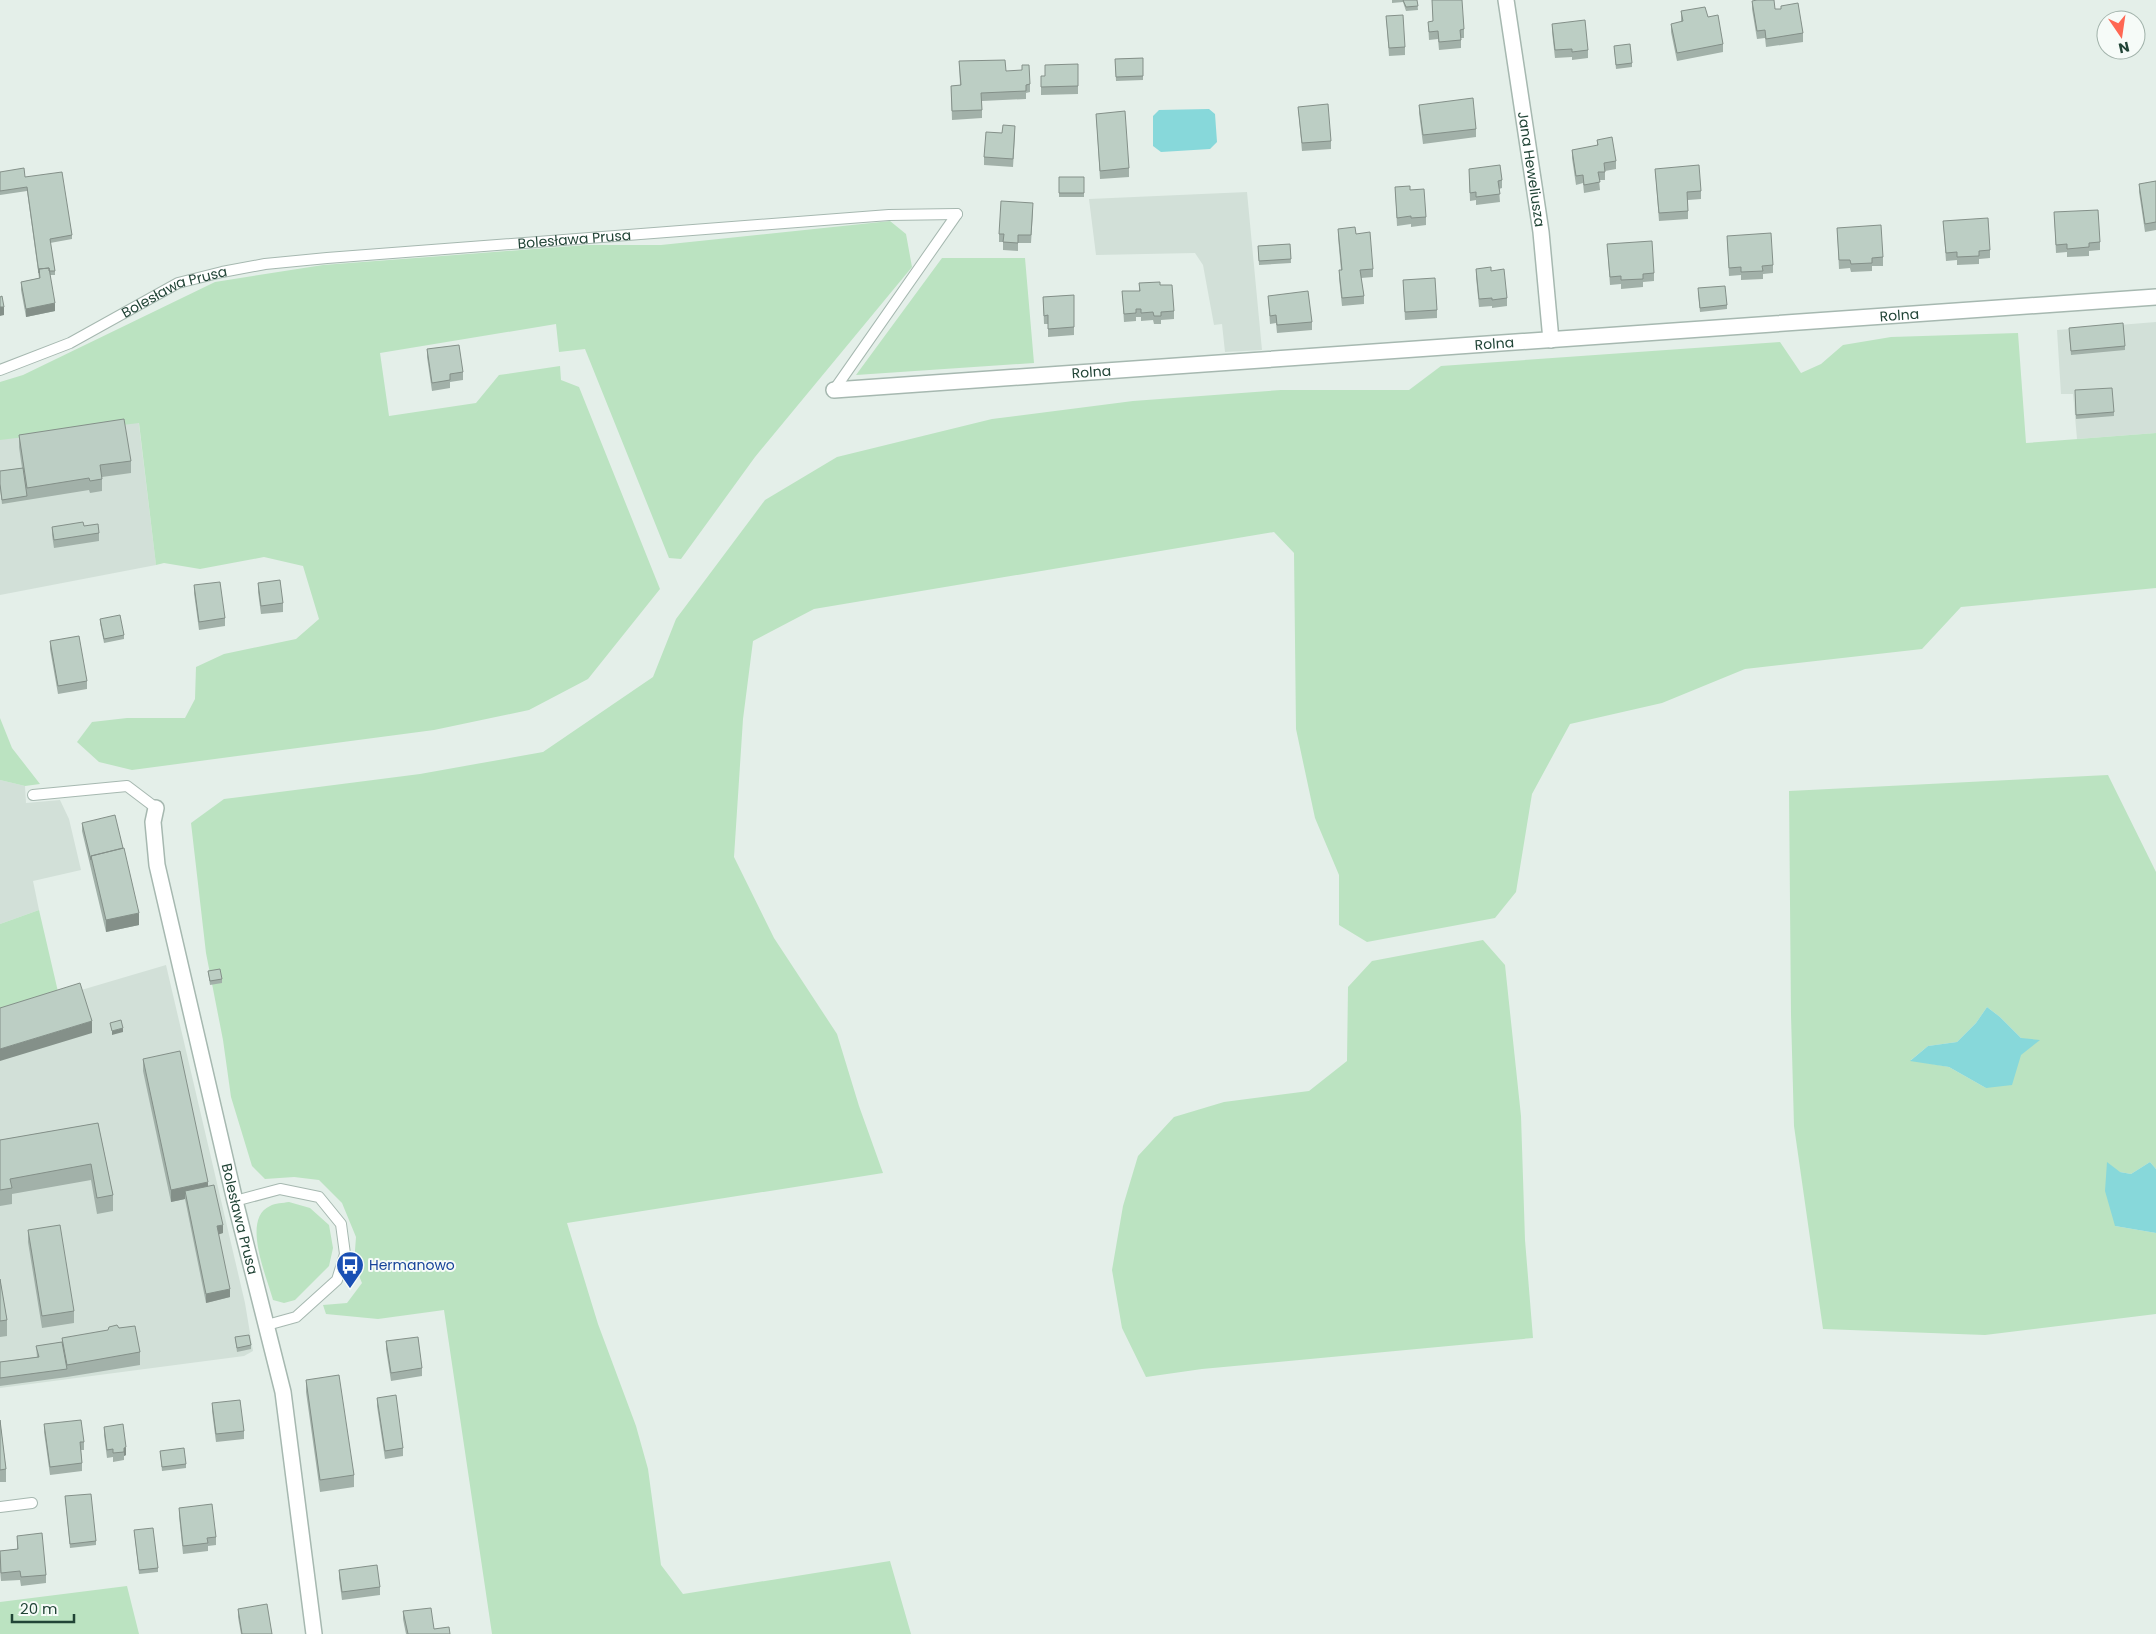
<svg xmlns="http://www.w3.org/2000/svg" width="2156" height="1634" viewBox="0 0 2156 1634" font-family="Poppins,sans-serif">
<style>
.built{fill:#d2e0d8}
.green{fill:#bbe3c1;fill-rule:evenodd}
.water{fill:#87d8da}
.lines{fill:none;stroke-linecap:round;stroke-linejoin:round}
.lane-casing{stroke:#a6b8b0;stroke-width:12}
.street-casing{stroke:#a6b8b0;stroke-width:18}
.lane{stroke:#fff;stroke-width:10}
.street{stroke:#fff;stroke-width:15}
.wall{fill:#a2b1a9}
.shaded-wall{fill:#849089}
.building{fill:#bccec4;stroke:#849089}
.labels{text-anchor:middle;stroke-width:4;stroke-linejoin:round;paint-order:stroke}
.street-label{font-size:14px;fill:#214436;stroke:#f6fbf8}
.transit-label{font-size:14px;fill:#164399;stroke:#f6fbf8;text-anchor:start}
</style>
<rect width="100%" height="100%" fill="#e4efe9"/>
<!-- built -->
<path class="built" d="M 1247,192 L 1262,350 L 1225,352 L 1222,324 L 1214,325 L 1203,265 L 1195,253 L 1096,255 L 1089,199 Z
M 2156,322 L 2156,433 L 2077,439 L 2073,394 L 2061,394 L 2057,330 Z
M 128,334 L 156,565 L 0,595 L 0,396 Z
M 0,780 L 25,786 L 26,803 L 60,800 L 69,819 L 81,870 L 33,881 L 39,910 L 0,924 Z
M 166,965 L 245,1303 L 253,1351 L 244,1356 L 0,1388 L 0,1014 Z"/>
<!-- green -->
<path class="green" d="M 890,221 L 906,234 L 912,267 L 755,457 L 681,559 L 669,558 L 585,349 L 559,352 L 556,324 L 380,353 L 389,416 L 476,403 L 499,375 L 560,366 L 561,380 L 579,387 L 660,589 L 588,679 L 529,710 L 434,730 L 132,770 L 99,762 L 77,742 L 92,722 L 127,718 L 185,718 L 195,699 L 196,667 L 224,654 L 296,639 L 319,619 L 303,566 L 264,557 L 200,569 L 164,563 L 156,565 L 139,423 L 0,440 L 0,382 L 23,375 L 215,282 L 323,265 L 587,245 L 661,245 Z
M 942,258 L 1025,258 L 1034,363 L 856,375 Z
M 2018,333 L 2026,443 L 2156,433 L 2156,588 L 1961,607 L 1922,649 L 1745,669 L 1662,703 L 1570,724 L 1532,794 L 1516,892 L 1495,918 L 1367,942 L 1339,925 L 1339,875 L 1315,818 L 1296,729 L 1294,553 L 1274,532 L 814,609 L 753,641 L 743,719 L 734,857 L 774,938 L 837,1034 L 859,1106 L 883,1173 L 567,1223 L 598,1324 L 636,1426 L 648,1469 L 661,1565 L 683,1594 L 890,1561 L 911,1634 L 492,1634 L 444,1310 L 378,1319 L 326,1314 L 323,1305 L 347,1303 L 362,1283 L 354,1264 L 356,1237 L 342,1203 L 319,1180 L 294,1177 L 265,1179 L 252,1166 L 231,1097 L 223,1040 L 206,953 L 191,823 L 224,799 L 420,774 L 543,752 L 653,677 L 676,619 L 765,500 L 837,457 L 992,419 L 1133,401 L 1281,390 L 1409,390 L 1441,366 L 1780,342 L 1801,373 L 1821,364 L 1843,345 L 1891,337 Z
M 0,718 L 12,748 L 40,784 L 25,786 L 0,780 Z
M 2108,775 L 2156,872 L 2156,1169 L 2150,1162 L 2131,1174 L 2120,1172 L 2115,1226 L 2156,1233 L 2156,1314 L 1985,1335 L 1823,1329 L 1794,1126 L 1791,1015 L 1789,791 ZM 1987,1007 L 2000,1017 L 2021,1038 L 1986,1088 L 1949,1067 L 1911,1060 L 1928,1046 L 1957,1042 L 1976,1023 Z
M 39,910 L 59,996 L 0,1014 L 0,924 Z
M 1483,940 L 1505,965 L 1521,1116 L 1525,1240 L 1533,1338 L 1202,1369 L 1146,1377 L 1122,1328 L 1112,1270 L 1123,1206 L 1138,1156 L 1174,1117 L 1224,1102 L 1309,1091 L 1347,1061 L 1348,987 L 1372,961 Z
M 289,1202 L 310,1208 L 329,1225 L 333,1248 L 329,1266 L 295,1300 L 284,1303 L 273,1300 C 267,1277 241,1219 270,1206 C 275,1203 283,1203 289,1202 Z
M 127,1586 L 139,1634 L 0,1634 L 0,1602 Z"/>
<!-- water -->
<path class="water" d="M 1209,109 L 1215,114 L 1217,142 L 1210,149 L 1161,152 L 1153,146 L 1153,116 L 1159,110 Z
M 1987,1007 L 2000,1017 L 2021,1038 L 2040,1040 L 2021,1055 L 2012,1085 L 1986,1088 L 1949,1067 L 1910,1061 L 1928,1046 L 1957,1042 L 1976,1023 Z
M 2107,1162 L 2120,1172 L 2131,1174 L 2150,1162 L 2156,1169 L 2156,1233 L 2115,1226 L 2105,1191 Z"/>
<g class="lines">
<!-- lane casing -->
<g class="lane-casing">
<g id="lane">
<path id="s1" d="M 0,370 L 70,343 L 178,283 L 222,272 L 265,264 L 327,258 L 889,215 L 957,214"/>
<path d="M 834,390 L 957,214"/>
<path d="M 33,795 L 127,786 L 156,808"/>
<path d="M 235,1201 L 280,1189 L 319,1197 L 341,1224 L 345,1254 L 337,1280 L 296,1317 L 267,1325"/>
<path d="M 0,1507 L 32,1503"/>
</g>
</g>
<!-- street casing -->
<g class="street-casing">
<g id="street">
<path id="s2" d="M 1506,0 L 1541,232 L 1551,340"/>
<path id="s3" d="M 834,390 L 2156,297"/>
<path id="s4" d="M 156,808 L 153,822 L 157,865 L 235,1201 L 283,1392 L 314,1634"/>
</g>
</g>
<!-- lane -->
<use href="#lane" class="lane"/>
<!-- street -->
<use href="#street" class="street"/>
</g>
<!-- wall -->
<path class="wall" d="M 1392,0 L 1417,0 L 1418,10 L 1406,11 L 1403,2 L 1392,3 Z
M 1432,0 L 1464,29 L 1464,38 L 1461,38 L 1461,48 L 1439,50 L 1438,39 L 1429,40 L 1428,22 L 1433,21 Z
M 1752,1 L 1775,9 L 1803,33 L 1803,42 L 1766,47 L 1765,38 L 1757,39 L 1752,9 Z
M 1681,11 L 1708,17 L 1723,44 L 1723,52 L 1677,61 L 1671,32 L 1671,24 L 1681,22 Z
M 1386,16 L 1405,47 L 1405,55 L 1389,56 Z
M 1552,24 L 1588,50 L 1588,58 L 1572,60 L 1572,57 L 1555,58 L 1552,32 Z
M 1614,46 L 1632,63 L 1632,67 L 1616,69 Z
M 1143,58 L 1143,80 L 1116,81 L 1115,59 Z
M 959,61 L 1006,71 L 1030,84 L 1030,92 L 1026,93 L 1026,99 L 982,101 L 982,118 L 952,120 L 951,86 L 960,85 Z
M 1078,64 L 1078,94 L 1041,95 L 1041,76 L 1045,76 Z
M 1419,105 L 1476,129 L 1476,137 L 1423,144 L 1419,113 Z
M 1298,107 L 1331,141 L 1331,149 L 1302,151 Z
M 1096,114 L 1129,168 L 1129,177 L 1100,179 Z
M 1002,133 L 1015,134 L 1013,167 L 984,165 L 984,157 Z
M 1597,140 L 1616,161 L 1616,169 L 1605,171 L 1605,180 L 1599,180 L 1600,190 L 1584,193 L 1583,183 L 1576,185 L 1572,158 L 1572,150 L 1597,146 Z
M 1469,169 L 1502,180 L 1502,188 L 1499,189 L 1500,202 L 1476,205 L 1476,200 L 1470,201 Z
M 1655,169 L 1701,191 L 1701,199 L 1688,200 L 1688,219 L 1659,221 Z
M 0,172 L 25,177 L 72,235 L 72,239 L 50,243 L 55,271 L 55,275 L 50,275 L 55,311 L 26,317 L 21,290 L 21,282 L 39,278 L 27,191 L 0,195 Z
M 1059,177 L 1084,177 L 1084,197 L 1059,197 Z
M 2156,181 L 2156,230 L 2145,232 L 2139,192 L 2139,184 Z
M 1395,187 L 1410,190 L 1426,217 L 1426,225 L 1411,227 L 1411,224 L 1397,226 Z
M 1033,211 L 1031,243 L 1018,243 L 1018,251 L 1003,250 L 1003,242 L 999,242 L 999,234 Z
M 2054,212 L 2100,242 L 2100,250 L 2089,251 L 2089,256 L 2067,257 L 2067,252 L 2056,253 Z
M 1943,221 L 1990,250 L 1990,258 L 1979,259 L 1979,264 L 1957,265 L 1957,260 L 1946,261 Z
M 1837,228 L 1883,257 L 1883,266 L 1872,266 L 1872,271 L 1851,272 L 1850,268 L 1839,269 Z
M 1338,229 L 1356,234 L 1373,269 L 1373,277 L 1361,278 L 1364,296 L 1364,304 L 1342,306 L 1339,278 L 1339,270 L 1341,270 L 1338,237 Z
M 1727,236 L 1773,265 L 1773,273 L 1763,274 L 1763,279 L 1741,280 L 1741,275 L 1729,276 Z
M 1290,244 L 1291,263 L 1259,265 L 1258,246 Z
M 1607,244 L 1654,273 L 1654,281 L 1643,282 L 1643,287 L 1621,289 L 1621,284 L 1610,285 Z
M 1476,269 L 1491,271 L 1507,298 L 1507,306 L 1492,308 L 1492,306 L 1479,307 L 1476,277 Z
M 1403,280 L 1437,310 L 1437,318 L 1405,320 Z
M 1139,283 L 1160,285 L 1174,311 L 1174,319 L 1161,320 L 1161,324 L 1154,324 L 1153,320 L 1141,321 L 1141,317 L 1136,317 L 1136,321 L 1124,322 L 1122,291 L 1139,291 Z
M 1698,292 L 1727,305 L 1727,309 L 1700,312 Z
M 1074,295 L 1074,335 L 1048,337 L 1048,324 L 1044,324 L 1043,297 Z
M 1268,296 L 1312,322 L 1312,330 L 1277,333 L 1276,323 L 1270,324 Z
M 2069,332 L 2125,346 L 2125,350 L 2071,355 Z
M 427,349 L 463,372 L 463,380 L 450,382 L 450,388 L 432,391 L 427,357 Z
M 2075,394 L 2114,412 L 2114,416 L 2076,419 Z
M 19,435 L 131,461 L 131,473 L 102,477 L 102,491 L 90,493 L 89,490 L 2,504 L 0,488 L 0,471 L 22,468 L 19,447 Z
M 84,526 L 99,533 L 99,541 L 54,548 L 52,535 L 52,527 Z
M 258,583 L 283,603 L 283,612 L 261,614 L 258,592 Z
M 194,585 L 225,618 L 225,626 L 199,630 L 194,593 Z
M 100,619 L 124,635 L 124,639 L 104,643 L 100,623 Z
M 50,641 L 87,681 L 87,689 L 58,694 L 50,649 Z
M 82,823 L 139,925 L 106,932 L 82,831 Z
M 208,971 L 222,979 L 222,983 L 210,985 Z
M 143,1059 L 208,1187 L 223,1233 L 218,1234 L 230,1297 L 206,1303 L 185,1199 L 171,1202 L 143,1071 Z
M 98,1123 L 113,1195 L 113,1211 L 97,1214 L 91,1180 L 12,1194 L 12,1204 L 0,1206 L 0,1140 Z
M 28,1230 L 74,1311 L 74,1323 L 42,1328 L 28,1242 Z
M 0,1279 L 7,1320 L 7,1336 L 0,1337 Z
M 235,1337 L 251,1345 L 251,1349 L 237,1352 Z
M 62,1338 L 140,1352 L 140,1365 L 67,1377 L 0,1386 L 0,1362 L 37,1357 L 36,1346 L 62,1342 Z
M 386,1341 L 422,1368 L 422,1376 L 391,1381 L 386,1349 Z
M 306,1380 L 354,1475 L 354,1487 L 320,1492 L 306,1392 Z
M 377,1398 L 403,1448 L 403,1456 L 385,1459 L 377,1406 Z
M 212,1403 L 244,1431 L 244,1439 L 216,1442 L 212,1411 Z
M 0,1420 L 6,1469 L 6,1482 L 0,1482 Z
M 44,1424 L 84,1442 L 84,1450 L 81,1450 L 82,1463 L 82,1471 L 50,1475 L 44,1432 Z
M 104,1427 L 126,1455 L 124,1456 L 124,1460 L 113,1462 L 113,1457 L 107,1458 L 104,1435 Z
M 160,1451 L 186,1464 L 186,1468 L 162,1471 Z
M 65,1496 L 96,1541 L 96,1545 L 70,1548 Z
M 179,1508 L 216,1537 L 216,1545 L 208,1546 L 208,1551 L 183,1554 L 179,1516 Z
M 134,1530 L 158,1568 L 158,1572 L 139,1574 Z
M 17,1536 L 46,1575 L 46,1583 L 21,1586 L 20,1580 L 1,1581 L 0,1570 L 0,1551 L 17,1549 Z
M 339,1570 L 380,1587 L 380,1595 L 342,1600 L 339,1578 Z
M 238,1609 L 272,1634 L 241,1634 L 238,1617 Z
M 403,1611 L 434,1629 L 450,1634 L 406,1634 L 403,1619 Z"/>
<!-- shaded-wall -->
<path class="shaded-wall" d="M 55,303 L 55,311 L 26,317 L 26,309 Z
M 0,307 L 4,307 L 4,315 L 0,316 Z
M 139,913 L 139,925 L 106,932 L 106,920 Z
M 92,1021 L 92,1033 L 0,1061 L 0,1049 Z
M 123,1028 L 123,1032 L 112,1035 L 112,1031 Z
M 208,1182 L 208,1194 L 185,1191 L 185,1199 L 171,1202 L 171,1190 Z
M 223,1225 L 223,1233 L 217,1235 L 217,1226 Z
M 230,1289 L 230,1297 L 206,1303 L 206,1294 Z
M 126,1447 L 126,1455 L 124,1456 L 124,1448 Z"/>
<!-- building -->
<path class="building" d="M 1403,0 L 1417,0 L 1418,6 L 1406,7 Z
M 1432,0 L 1462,0 L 1464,29 L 1460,30 L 1461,40 L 1439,42 L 1438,31 L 1429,32 L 1428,22 L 1433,21 Z
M 1757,0 L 1774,0 L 1775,9 L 1781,9 L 1781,6 L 1798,3 L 1803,33 L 1766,39 L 1765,30 L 1757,31 L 1752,1 Z
M 1705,7 L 1708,17 L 1718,15 L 1723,44 L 1677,53 L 1671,24 L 1683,21 L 1681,11 Z
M 1403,15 L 1405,47 L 1389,48 L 1386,16 Z
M 1585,20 L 1588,50 L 1572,52 L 1572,49 L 1555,50 L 1552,24 Z
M 1630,44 L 1632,63 L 1616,65 L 1614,46 Z
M 1143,58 L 1143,76 L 1116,77 L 1115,59 Z
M 1005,60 L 1006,71 L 1022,70 L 1022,65 L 1029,65 L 1030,84 L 1026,85 L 1026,91 L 981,93 L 982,110 L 952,111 L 951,86 L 961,85 L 959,61 Z
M 1078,64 L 1078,86 L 1041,87 L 1041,76 L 1045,76 L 1045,65 Z
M 1473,98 L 1476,129 L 1423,135 L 1419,105 Z
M 1328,104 L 1331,141 L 1302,143 L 1298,107 Z
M 1125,111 L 1129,168 L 1100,171 L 1096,114 Z
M 1003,125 L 1015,126 L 1013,159 L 984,157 L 986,132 L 1002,133 Z
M 1612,137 L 1616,161 L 1604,163 L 1605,172 L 1598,172 L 1600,182 L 1584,185 L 1583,175 L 1576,176 L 1572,150 L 1598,145 L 1597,140 Z
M 1500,165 L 1502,180 L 1498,181 L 1500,194 L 1476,197 L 1476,192 L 1470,193 L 1469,169 Z
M 1699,165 L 1701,191 L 1687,192 L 1688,211 L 1659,213 L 1655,169 Z
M 24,168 L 25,177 L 62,172 L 72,235 L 50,239 L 55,271 L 49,271 L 49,268 L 39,269 L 39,273 L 27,187 L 0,191 L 0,172 Z
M 1059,177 L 1084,177 L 1084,193 L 1059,193 Z
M 2156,181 L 2156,222 L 2145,224 L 2139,184 Z
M 1410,186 L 1410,190 L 1424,189 L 1426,217 L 1411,218 L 1411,216 L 1397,218 L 1395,187 Z
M 1001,201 L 1033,203 L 1031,235 L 1018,235 L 1018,243 L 1003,242 L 1004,234 L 999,234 Z
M 2098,210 L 2100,242 L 2089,243 L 2089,247 L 2067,249 L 2067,244 L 2056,245 L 2054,212 Z
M 1988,218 L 1990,250 L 1979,251 L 1979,256 L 1957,257 L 1957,252 L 1946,253 L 1943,221 Z
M 1881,225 L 1883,257 L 1872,258 L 1872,263 L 1851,264 L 1850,260 L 1839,260 L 1837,228 Z
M 1355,227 L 1356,234 L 1370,232 L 1373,269 L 1360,270 L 1364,296 L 1342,298 L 1339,270 L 1342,270 L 1338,229 Z
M 1771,233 L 1773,265 L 1762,266 L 1763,271 L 1741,272 L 1741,267 L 1729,268 L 1727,236 Z
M 1652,241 L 1654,273 L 1643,274 L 1643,279 L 1621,280 L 1621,276 L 1610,277 L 1607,244 Z
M 1290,244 L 1291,259 L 1259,261 L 1258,246 Z
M 1491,267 L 1491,271 L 1504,269 L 1507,298 L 1492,300 L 1492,298 L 1479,299 L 1476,269 Z
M 49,268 L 55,303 L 26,309 L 21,282 L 40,278 L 39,269 Z
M 1435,278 L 1437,310 L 1405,312 L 1403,280 Z
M 1160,282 L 1160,285 L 1172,285 L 1174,311 L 1161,312 L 1161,316 L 1154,316 L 1153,312 L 1141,313 L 1141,309 L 1136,309 L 1136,313 L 1124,314 L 1122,291 L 1140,291 L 1139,283 Z
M 1725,286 L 1727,305 L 1700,308 L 1698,288 Z
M 1308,291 L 1312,322 L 1277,325 L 1276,315 L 1270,316 L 1268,296 Z
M 1074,295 L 1074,327 L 1048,329 L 1048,315 L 1044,316 L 1043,297 Z
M 2,296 L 4,307 L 0,307 L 0,297 Z
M 2123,323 L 2125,346 L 2071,351 L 2069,328 Z
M 459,345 L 463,372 L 450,374 L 450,380 L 432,383 L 427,349 Z
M 2112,388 L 2114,412 L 2076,415 L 2075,390 Z
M 124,419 L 131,461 L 100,465 L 102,479 L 90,481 L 89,478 L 27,488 L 19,435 Z
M 23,468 L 27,496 L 2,500 L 0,484 L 0,471 Z
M 83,522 L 84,526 L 98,524 L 99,533 L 54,540 L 52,527 Z
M 280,580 L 283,603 L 261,606 L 258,583 Z
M 220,582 L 225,618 L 199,622 L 194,585 Z
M 120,615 L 124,635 L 104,639 L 100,619 Z
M 79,636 L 87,681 L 58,686 L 50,641 Z
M 115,815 L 123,848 L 91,856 L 91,860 L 82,823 Z
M 124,848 L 139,913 L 106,920 L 91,856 Z
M 220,969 L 222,979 L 210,981 L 208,971 Z
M 80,983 L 92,1021 L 0,1049 L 0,1008 Z
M 121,1020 L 123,1028 L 112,1031 L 110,1023 Z
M 180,1051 L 208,1182 L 171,1190 L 143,1059 Z
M 98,1123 L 113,1195 L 97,1198 L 91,1164 L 10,1179 L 12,1188 L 0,1190 L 0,1140 Z
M 214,1185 L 223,1225 L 217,1226 L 230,1289 L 206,1294 L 185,1191 Z
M 60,1225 L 74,1311 L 42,1316 L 28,1230 Z
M 0,1279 L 7,1320 L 0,1321 Z
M 117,1325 L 119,1328 L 135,1326 L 140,1352 L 67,1365 L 62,1338 L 108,1330 L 109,1327 Z
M 249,1335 L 251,1345 L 237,1348 L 235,1337 Z
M 418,1337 L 422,1368 L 391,1373 L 386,1341 Z
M 62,1342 L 67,1369 L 0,1378 L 0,1362 L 39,1357 L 36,1346 Z
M 339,1375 L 354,1475 L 320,1480 L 306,1380 Z
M 396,1395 L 403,1448 L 385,1451 L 377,1398 Z
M 240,1400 L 244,1431 L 216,1434 L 212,1403 Z
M 0,1420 L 6,1469 L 0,1470 Z
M 81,1420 L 84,1442 L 80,1442 L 82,1463 L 50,1467 L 44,1424 Z
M 123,1424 L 126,1447 L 124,1448 L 124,1452 L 113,1453 L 113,1449 L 107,1450 L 104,1427 Z
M 184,1448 L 186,1464 L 162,1467 L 160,1451 Z
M 91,1494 L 96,1541 L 70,1544 L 65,1496 Z
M 212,1504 L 216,1537 L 207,1538 L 208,1543 L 183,1546 L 179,1508 Z
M 153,1528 L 158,1568 L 139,1570 L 134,1530 Z
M 42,1533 L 46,1575 L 21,1577 L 20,1571 L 1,1573 L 0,1551 L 18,1549 L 17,1536 Z
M 377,1565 L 380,1587 L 342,1592 L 339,1570 Z
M 267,1604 L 272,1634 L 242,1634 L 238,1609 Z
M 431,1608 L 434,1629 L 449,1627 L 450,1634 L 408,1634 L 403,1611 Z"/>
<!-- icons -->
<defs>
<g id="bus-pin" transform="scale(1.4375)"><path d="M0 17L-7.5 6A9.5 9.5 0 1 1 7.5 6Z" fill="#1a4fb4" stroke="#f6fbf8"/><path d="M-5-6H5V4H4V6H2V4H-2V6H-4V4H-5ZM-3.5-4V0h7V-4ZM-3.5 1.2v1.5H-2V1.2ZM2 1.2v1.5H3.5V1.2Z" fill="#fff"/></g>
</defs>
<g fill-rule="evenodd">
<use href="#bus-pin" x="350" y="1265"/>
</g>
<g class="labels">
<!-- street labels -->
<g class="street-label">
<text dy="5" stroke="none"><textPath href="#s2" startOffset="171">Jana Heweliusza</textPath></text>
<text dy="5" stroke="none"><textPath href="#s1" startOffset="598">Bolesława Prusa</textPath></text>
<text dy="5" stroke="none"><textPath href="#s1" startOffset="192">Bolesława Prusa</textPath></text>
<text dy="5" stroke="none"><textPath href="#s3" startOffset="1068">Rolna</textPath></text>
<text dy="5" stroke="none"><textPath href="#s3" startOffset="662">Rolna</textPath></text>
<text dy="5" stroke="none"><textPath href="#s3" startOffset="258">Rolna</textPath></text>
<text dy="5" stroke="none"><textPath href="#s4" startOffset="421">Bolesława Prusa</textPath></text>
</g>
<!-- transit labels -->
<g class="transit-label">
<text x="369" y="1270">Hermanowo</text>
</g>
</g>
<!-- north arrow -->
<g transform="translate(2121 35) rotate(167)"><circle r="24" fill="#f6fbf8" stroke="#a1b2aa"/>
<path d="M0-4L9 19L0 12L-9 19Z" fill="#ff6753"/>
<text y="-8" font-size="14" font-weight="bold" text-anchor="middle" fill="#214436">N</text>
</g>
<!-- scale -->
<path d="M12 1614v8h62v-8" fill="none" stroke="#214436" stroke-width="2.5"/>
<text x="20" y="1614" font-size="15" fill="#214436" stroke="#f6fbf8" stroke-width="4" paint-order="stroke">20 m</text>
</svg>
